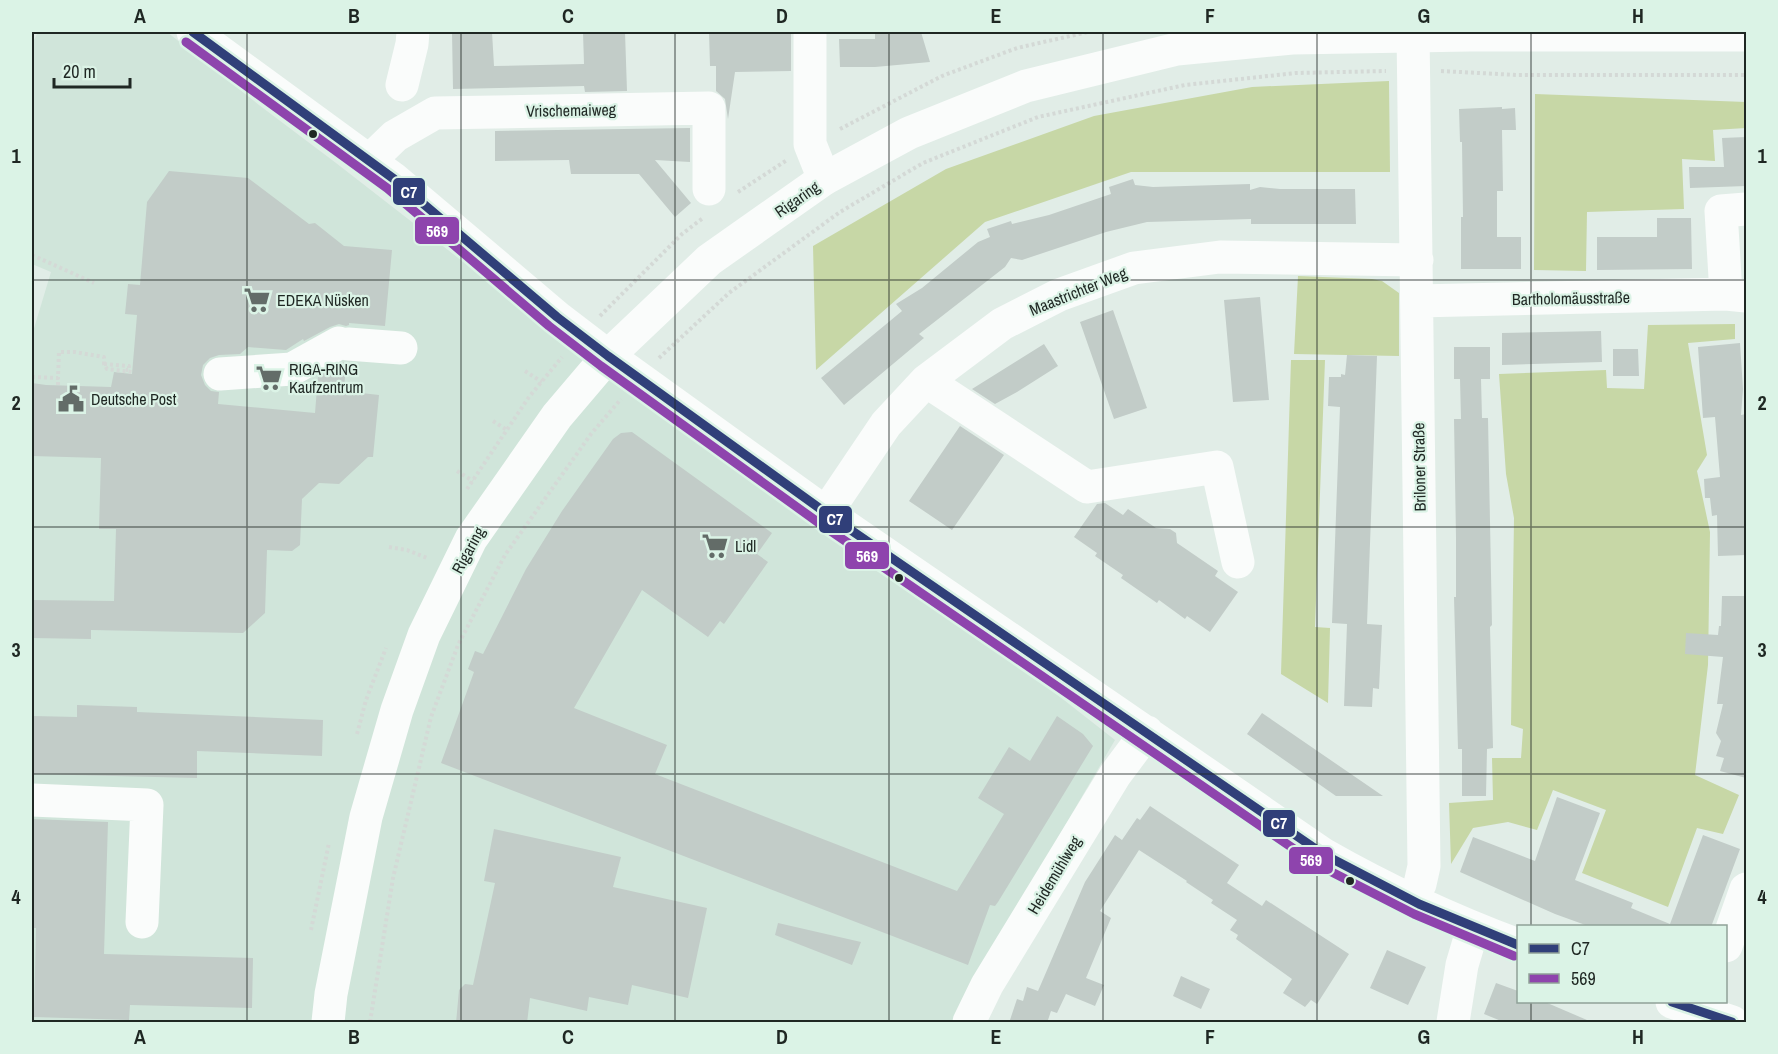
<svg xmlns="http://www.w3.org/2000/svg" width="1778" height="1054" viewBox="0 0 1778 1054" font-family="'Archivo Narrow',sans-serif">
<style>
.built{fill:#d0e5da}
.green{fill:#c7d7a6}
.building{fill:#c2ccc8}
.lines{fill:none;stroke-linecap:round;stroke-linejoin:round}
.path{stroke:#d4d9d6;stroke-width:4;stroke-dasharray:3 3;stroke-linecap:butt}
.minor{stroke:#fafcfb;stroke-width:33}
.major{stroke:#fafcfb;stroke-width:33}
.bus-1-casing{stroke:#dbf3e6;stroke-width:14}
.bus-2-casing{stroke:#dbf3e6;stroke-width:14}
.bus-1{stroke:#303f79;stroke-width:9}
.bus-2{stroke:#8e44ad;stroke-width:9}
.grid{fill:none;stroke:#1f2723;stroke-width:1.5;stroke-opacity:0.55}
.bus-dot{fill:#1f2723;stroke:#dbf3e6;stroke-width:2}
.labels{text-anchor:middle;stroke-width:4.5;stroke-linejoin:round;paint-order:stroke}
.street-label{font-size:16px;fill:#1f2723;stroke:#dbf3e6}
.poi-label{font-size:16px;fill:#1f2723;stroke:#dbf3e6;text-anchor:start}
.line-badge{stroke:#dbf3e6;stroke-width:2}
.badge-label{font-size:16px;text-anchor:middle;font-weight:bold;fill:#fff}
.neatline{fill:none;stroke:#1f2723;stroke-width:2}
.grid-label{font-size:20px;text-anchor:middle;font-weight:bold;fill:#1f2723}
</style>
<rect width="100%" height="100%" fill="#e1ede7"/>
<!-- built -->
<path class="built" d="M 38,32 L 167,32 L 259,105 L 336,163 L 654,410 L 1018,664 L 1115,740 L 979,973 L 957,1022 L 32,1022 L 32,335 L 51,272 L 32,264 L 32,44 Z"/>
<!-- green -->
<path class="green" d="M 1389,81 L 1390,172 L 1131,172 L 985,222 L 816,370 L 813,246 L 946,169 L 1094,116 L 1252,87 Z
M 1535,94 L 1746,102 L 1746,128 L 1713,130 L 1715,161 L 1682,159 L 1684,209 L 1587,212 L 1586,271 L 1534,270 Z
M 1298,276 L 1372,279 L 1382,281 L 1399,293 L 1399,356 L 1294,354 Z
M 1735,324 L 1735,339 L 1688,343 L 1707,455 L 1697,471 L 1710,532 L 1708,665 L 1695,775 L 1739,795 L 1723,834 L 1697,828 L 1668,907 L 1582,873 L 1606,810 L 1553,790 L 1537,830 L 1508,822 L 1473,828 L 1451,864 L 1449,803 L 1493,800 L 1492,758 L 1521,758 L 1523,729 L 1511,725 L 1514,518 L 1506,474 L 1499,374 L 1606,370 L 1607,388 L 1644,389 L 1648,325 Z
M 1291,360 L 1325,360 L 1315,627 L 1330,628 L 1328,703 L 1281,674 Z"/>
<!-- building -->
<path class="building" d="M 452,32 L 492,32 L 494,66 L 584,64 L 583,32 L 625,32 L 627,91 L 585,92 L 584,86 L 453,89 Z
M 709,32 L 791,32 L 791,71 L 735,72 L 728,119 L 725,99 L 716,91 L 716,66 L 710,66 Z
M 875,32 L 921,32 L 930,62 L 875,67 L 840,67 L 839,39 L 875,39 Z
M 1502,107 L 1502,109 L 1515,108 L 1516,130 L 1502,130 L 1503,191 L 1497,191 L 1497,237 L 1521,237 L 1521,269 L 1461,269 L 1461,217 L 1463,217 L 1462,142 L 1460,142 L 1459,109 Z
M 690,128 L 690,162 L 655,160 L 691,203 L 675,217 L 639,174 L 571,174 L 569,160 L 495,161 L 495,131 Z
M 1746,137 L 1746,186 L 1690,188 L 1689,167 L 1724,167 L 1722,138 Z
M 169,171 L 248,178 L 309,224 L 315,223 L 344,246 L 392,250 L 385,326 L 349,323 L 349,325 L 346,326 L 339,324 L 330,327 L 304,341 L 303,339 L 286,350 L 248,347 L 240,354 L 219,355 L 210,358 L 203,365 L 201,375 L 205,385 L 211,391 L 219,392 L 218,404 L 315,413 L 318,376 L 344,362 L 346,363 L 344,391 L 379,395 L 373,457 L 368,457 L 339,484 L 319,483 L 302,499 L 300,545 L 292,551 L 267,550 L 265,613 L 243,633 L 91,630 L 91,639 L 32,638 L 32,600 L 114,601 L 116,529 L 99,529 L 101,458 L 32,456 L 32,383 L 46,385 L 111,387 L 114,372 L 132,374 L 137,315 L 125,314 L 128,284 L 140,285 L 147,202 Z
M 1133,179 L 1135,185 L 1153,187 L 1250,184 L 1250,190 L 1260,187 L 1280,189 L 1355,189 L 1356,224 L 1251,224 L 1251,219 L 1147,222 L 1106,232 L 1022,260 L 1011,258 L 1005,267 L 919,334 L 924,338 L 844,405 L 821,378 L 902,311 L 896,304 L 922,288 L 978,242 L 990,237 L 987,229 L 1011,221 L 1012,224 L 1049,215 L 1111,194 L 1109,187 Z
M 1657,218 L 1691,218 L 1692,269 L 1597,270 L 1597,237 L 1657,237 Z
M 1260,297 L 1269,400 L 1233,402 L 1224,300 Z
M 1113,310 L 1147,408 L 1114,419 L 1080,322 Z
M 1601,331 L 1602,362 L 1502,365 L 1502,333 Z
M 1740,343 L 1743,389 L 1741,415 L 1746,414 L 1746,555 L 1718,556 L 1717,515 L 1712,516 L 1710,498 L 1705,498 L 1704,479 L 1720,477 L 1715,417 L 1703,418 L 1698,347 Z
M 1044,344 L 1058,366 L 1017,392 L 995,404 L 972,389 Z
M 1454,347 L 1490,347 L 1490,379 L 1481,379 L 1482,418 L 1488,418 L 1492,625 L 1490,627 L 1493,748 L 1487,749 L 1486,796 L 1462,796 L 1462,749 L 1458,749 L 1454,597 L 1456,597 L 1456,537 L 1454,419 L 1461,419 L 1460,379 L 1454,379 Z
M 1613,349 L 1638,349 L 1639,376 L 1613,376 Z
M 1347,355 L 1377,356 L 1367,624 L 1382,625 L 1379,689 L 1373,688 L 1372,707 L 1344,706 L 1347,624 L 1332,623 L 1340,407 L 1328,406 L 1329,377 L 1341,377 L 1341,374 L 1345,375 Z
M 960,426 L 1004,455 L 952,530 L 909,501 Z
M 632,432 L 772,533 L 757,554 L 768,562 L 724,624 L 720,621 L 708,637 L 642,590 L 574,708 L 667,745 L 655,774 L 957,891 L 1004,814 L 978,798 L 1009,747 L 1030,761 L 1057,716 L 1083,734 L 1093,746 L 998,902 L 995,906 L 990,905 L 968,965 L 441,763 L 474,672 L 468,669 L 475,651 L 483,654 L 526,569 L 562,511 L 586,477 L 613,439 L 621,433 Z
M 1105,503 L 1123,515 L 1128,509 L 1156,528 L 1170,529 L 1176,533 L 1177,543 L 1218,571 L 1215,576 L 1238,592 L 1210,632 L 1187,616 L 1185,619 L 1159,600 L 1157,603 L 1121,578 L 1123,575 L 1095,556 L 1097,553 L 1074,537 L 1097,504 Z
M 1722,596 L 1746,596 L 1746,778 L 1720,771 L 1724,758 L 1716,756 L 1721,741 L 1716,733 L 1723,704 L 1717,704 L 1723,657 L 1685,654 L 1686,633 L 1718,635 L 1719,626 L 1721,626 Z
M 77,705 L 137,707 L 137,712 L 323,720 L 322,756 L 197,751 L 197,778 L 32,774 L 33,716 L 77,717 Z
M 1262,713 L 1383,796 L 1336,796 L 1247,734 Z
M 1557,797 L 1600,813 L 1575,880 L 1633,903 L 1631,908 L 1670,924 L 1703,835 L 1740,849 L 1711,927 L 1591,927 L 1555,914 L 1460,872 L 1473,837 L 1535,861 Z
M 1150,806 L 1239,865 L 1227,883 L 1262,906 L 1266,900 L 1349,954 L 1317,1004 L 1311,1000 L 1305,1007 L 1283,993 L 1292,979 L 1236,939 L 1238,935 L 1230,930 L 1237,920 L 1211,903 L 1213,900 L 1186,882 L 1187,881 L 1139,850 L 1100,911 L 1111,918 L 1086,978 L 1104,985 L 1095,1006 L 1066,994 L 1057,1013 L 1051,1011 L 1047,1023 L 1009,1023 L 1017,999 L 1023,1001 L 1027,987 L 1038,991 L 1085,882 L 1115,835 L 1122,840 L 1137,818 L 1140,820 Z
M 32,819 L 108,822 L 104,954 L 253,958 L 252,1008 L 130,1005 L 129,1020 L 34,1017 L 36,928 L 32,928 Z
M 494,829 L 621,857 L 613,887 L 707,908 L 688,998 L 632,985 L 628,1005 L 589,997 L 587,1011 L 530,998 L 527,1023 L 456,1023 L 459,990 L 465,984 L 473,985 L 495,883 L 484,881 Z
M 778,923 L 861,942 L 852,965 L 775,935 Z
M 1387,950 L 1426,967 L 1408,1005 L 1370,988 Z
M 1181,976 L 1210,989 L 1201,1009 L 1173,996 Z
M 1496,983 L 1518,991 L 1518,1002 L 1545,1002 L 1594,1023 L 1506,1023 L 1484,1014 Z"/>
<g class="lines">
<!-- path -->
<path class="path" d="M 1441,71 L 1517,75 L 1746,75
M 840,129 L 942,76 L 1017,48 L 1088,32
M 738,192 L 787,160
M 32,255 L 94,283
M 600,316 L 682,234 L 703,218
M 659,358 L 729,293 L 840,212 L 923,163 L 1038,117 L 1185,85 L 1296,73 L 1386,71
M 104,364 L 129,366 L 129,370 L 126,370
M 525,371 L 542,382
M 32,377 L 58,378 L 59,352 L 75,352 L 104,357 L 104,364 L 107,369 L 132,372
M 58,385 L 58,378
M 493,421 L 507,430
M 457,471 L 473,481
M 467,489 L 529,397 L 562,357
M 389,547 L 407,550 L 427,558
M 357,734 L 366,700 L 386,648
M 311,930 L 329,843
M 370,1022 L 393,878 L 431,717 L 458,645 L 505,555 L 591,434 L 621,399"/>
<!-- minor -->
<path class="minor" d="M 810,32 L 810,144 L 824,179
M 402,85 L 412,44 L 413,32
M 369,161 L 395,136 L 435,113 L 709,108 L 709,189
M 1726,294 L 1721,211 L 1746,209
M 1417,301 L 1726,294 L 1746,296
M 348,344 L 401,348
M 608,356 L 826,513 L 1323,854 C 1386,890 1451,920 1518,945
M 220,374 L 292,369 L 339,343
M 926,381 L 1087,487 L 1217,467 L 1238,562
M 826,513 L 886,424 L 926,381 L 1002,324 L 1059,295 L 1134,268 L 1220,257 L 1417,260
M 32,800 L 147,805 L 142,922
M 1411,900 L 1420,884 L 1424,866 L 1413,32
M 1726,946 L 1746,889
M 1672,1002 L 1732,1022
M 969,1022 L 987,985 L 1115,775 L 1147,732
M 1453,1022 L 1462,965 L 1473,928"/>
<!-- major -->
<path class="major" d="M 193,32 L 394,179 L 557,317 L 608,356
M 328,1022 L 331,994 L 366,817 L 397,710 L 424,635 L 471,539 L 557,416 L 608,356 L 709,260 L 824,179 L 909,133 L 1026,86 L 1177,49 L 1292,38 L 1470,35 L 1746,35"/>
<!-- bus-1 casing -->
<g class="bus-1-casing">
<path id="bus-1" d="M 193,32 L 394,179 L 557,317 L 608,356 L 826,513 L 1323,854 L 1419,904 L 1518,945
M 1672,1002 L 1732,1022"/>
</g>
<!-- bus-2 casing -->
<g class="bus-2-casing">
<path id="bus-2" d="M 186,42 L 387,188 L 549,326 L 601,366 L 819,523 L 1316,864 L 1414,914 L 1514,956"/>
</g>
<!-- bus-1 -->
<use href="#bus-1" class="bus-1"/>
<!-- bus-2 -->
<use href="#bus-2" class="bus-2"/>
</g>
<!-- grid -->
<path class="grid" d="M 247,32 L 247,1022M 461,32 L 461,1022M 675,32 L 675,1022M 889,32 L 889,1022M 1103,32 L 1103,1022M 1317,32 L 1317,1022M 1531,32 L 1531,926M 32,280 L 1746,280M 32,527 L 1746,527M 32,774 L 1746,774M 1531,1002 L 1531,1022"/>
<!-- icons -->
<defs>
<g id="supermarket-bare" transform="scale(2.07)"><path d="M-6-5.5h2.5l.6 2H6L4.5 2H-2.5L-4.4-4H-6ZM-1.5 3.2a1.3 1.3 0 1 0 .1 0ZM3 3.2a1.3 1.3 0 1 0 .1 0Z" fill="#636c68" stroke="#dbf3e6" stroke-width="2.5" paint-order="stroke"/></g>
<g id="civic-bare" transform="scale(2.07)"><path d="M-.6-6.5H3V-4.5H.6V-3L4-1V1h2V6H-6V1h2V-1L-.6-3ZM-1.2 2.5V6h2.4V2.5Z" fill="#636c68" stroke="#dbf3e6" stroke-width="2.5" paint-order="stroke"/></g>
</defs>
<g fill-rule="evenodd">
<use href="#supermarket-bare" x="257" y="300"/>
<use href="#supermarket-bare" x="269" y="378"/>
<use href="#civic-bare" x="71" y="399"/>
<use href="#supermarket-bare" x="715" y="546"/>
</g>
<!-- markers -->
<g class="bus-dot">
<circle cx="313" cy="134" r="5"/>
<circle cx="899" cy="578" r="5"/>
<circle cx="1350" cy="881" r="5"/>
</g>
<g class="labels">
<!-- street labels -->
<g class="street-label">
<text transform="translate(571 110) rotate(-1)" y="6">Vrischemaiweg</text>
<text transform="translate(797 199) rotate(-35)" y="6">Rigaring</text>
<text transform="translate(1078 291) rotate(-22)" y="6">Maastrichter Weg</text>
<text transform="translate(1571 298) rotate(-1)" y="6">Bartholomäusstraße</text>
<text transform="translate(1419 467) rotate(-91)" y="6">Briloner Straße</text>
<text transform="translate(468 550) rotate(-61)" y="6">Rigaring</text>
<text transform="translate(1054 875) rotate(-59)" y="6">Heidemühlweg</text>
</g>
<!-- poi labels -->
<g class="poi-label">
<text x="277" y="306">EDEKA Nüsken</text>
<text x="289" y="375">RIGA-RING<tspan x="289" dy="18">Kaufzentrum</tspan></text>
<text x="91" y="405">Deutsche Post</text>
<text x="735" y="552">Lidl</text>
</g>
</g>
<g class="line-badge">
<rect x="392" y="177" width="34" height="29" rx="6" fill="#303f79"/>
<rect x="414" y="216" width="46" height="29" rx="6" fill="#8e44ad"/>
<rect x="818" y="505" width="35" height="29" rx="6" fill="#303f79"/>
<rect x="844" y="541" width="46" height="29" rx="6" fill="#8e44ad"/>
<rect x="1262" y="809" width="34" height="29" rx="6" fill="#303f79"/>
<rect x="1288" y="846" width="46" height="29" rx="6" fill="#8e44ad"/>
</g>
<g class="badge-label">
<text x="409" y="198">C7</text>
<text x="437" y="237">569</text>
<text x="835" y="525">C7</text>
<text x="867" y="562">569</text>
<text x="1279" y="829">C7</text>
<text x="1311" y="866">569</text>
</g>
<!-- border -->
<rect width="1778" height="1054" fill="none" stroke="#dbf3e6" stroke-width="66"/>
<!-- legend -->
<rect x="1517" y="925" width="210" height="78" fill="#dbf3e6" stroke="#90a198" stroke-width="1.5"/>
<rect x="1529" y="944" width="30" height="9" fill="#303f79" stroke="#90a198" stroke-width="1.5"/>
<text x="1571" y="955" font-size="18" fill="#1f2723">C7</text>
<rect x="1529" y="974" width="30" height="9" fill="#8e44ad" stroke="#90a198" stroke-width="1.5"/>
<text x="1571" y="985" font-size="18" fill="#1f2723">569</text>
<!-- scale -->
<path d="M54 78v9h76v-9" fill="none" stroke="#1f2723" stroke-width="3"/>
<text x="63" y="78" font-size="18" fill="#1f2723" stroke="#dbf3e6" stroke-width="4.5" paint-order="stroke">20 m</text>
<rect x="33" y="33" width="1712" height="988" class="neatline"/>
<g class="grid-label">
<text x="140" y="23">A</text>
<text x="354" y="23">B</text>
<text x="568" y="23">C</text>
<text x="782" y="23">D</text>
<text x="996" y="23">E</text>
<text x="1210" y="23">F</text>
<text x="1424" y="23">G</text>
<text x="1638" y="23">H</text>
<text x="16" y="163">1</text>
<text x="1762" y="163">1</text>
<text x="16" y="410">2</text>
<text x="1762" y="410">2</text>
<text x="16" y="657">3</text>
<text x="1762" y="657">3</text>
<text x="16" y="904">4</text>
<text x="1762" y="904">4</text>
<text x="140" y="1044">A</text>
<text x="354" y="1044">B</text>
<text x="568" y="1044">C</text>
<text x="782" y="1044">D</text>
<text x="996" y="1044">E</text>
<text x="1210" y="1044">F</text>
<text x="1424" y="1044">G</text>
<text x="1638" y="1044">H</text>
</g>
</svg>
